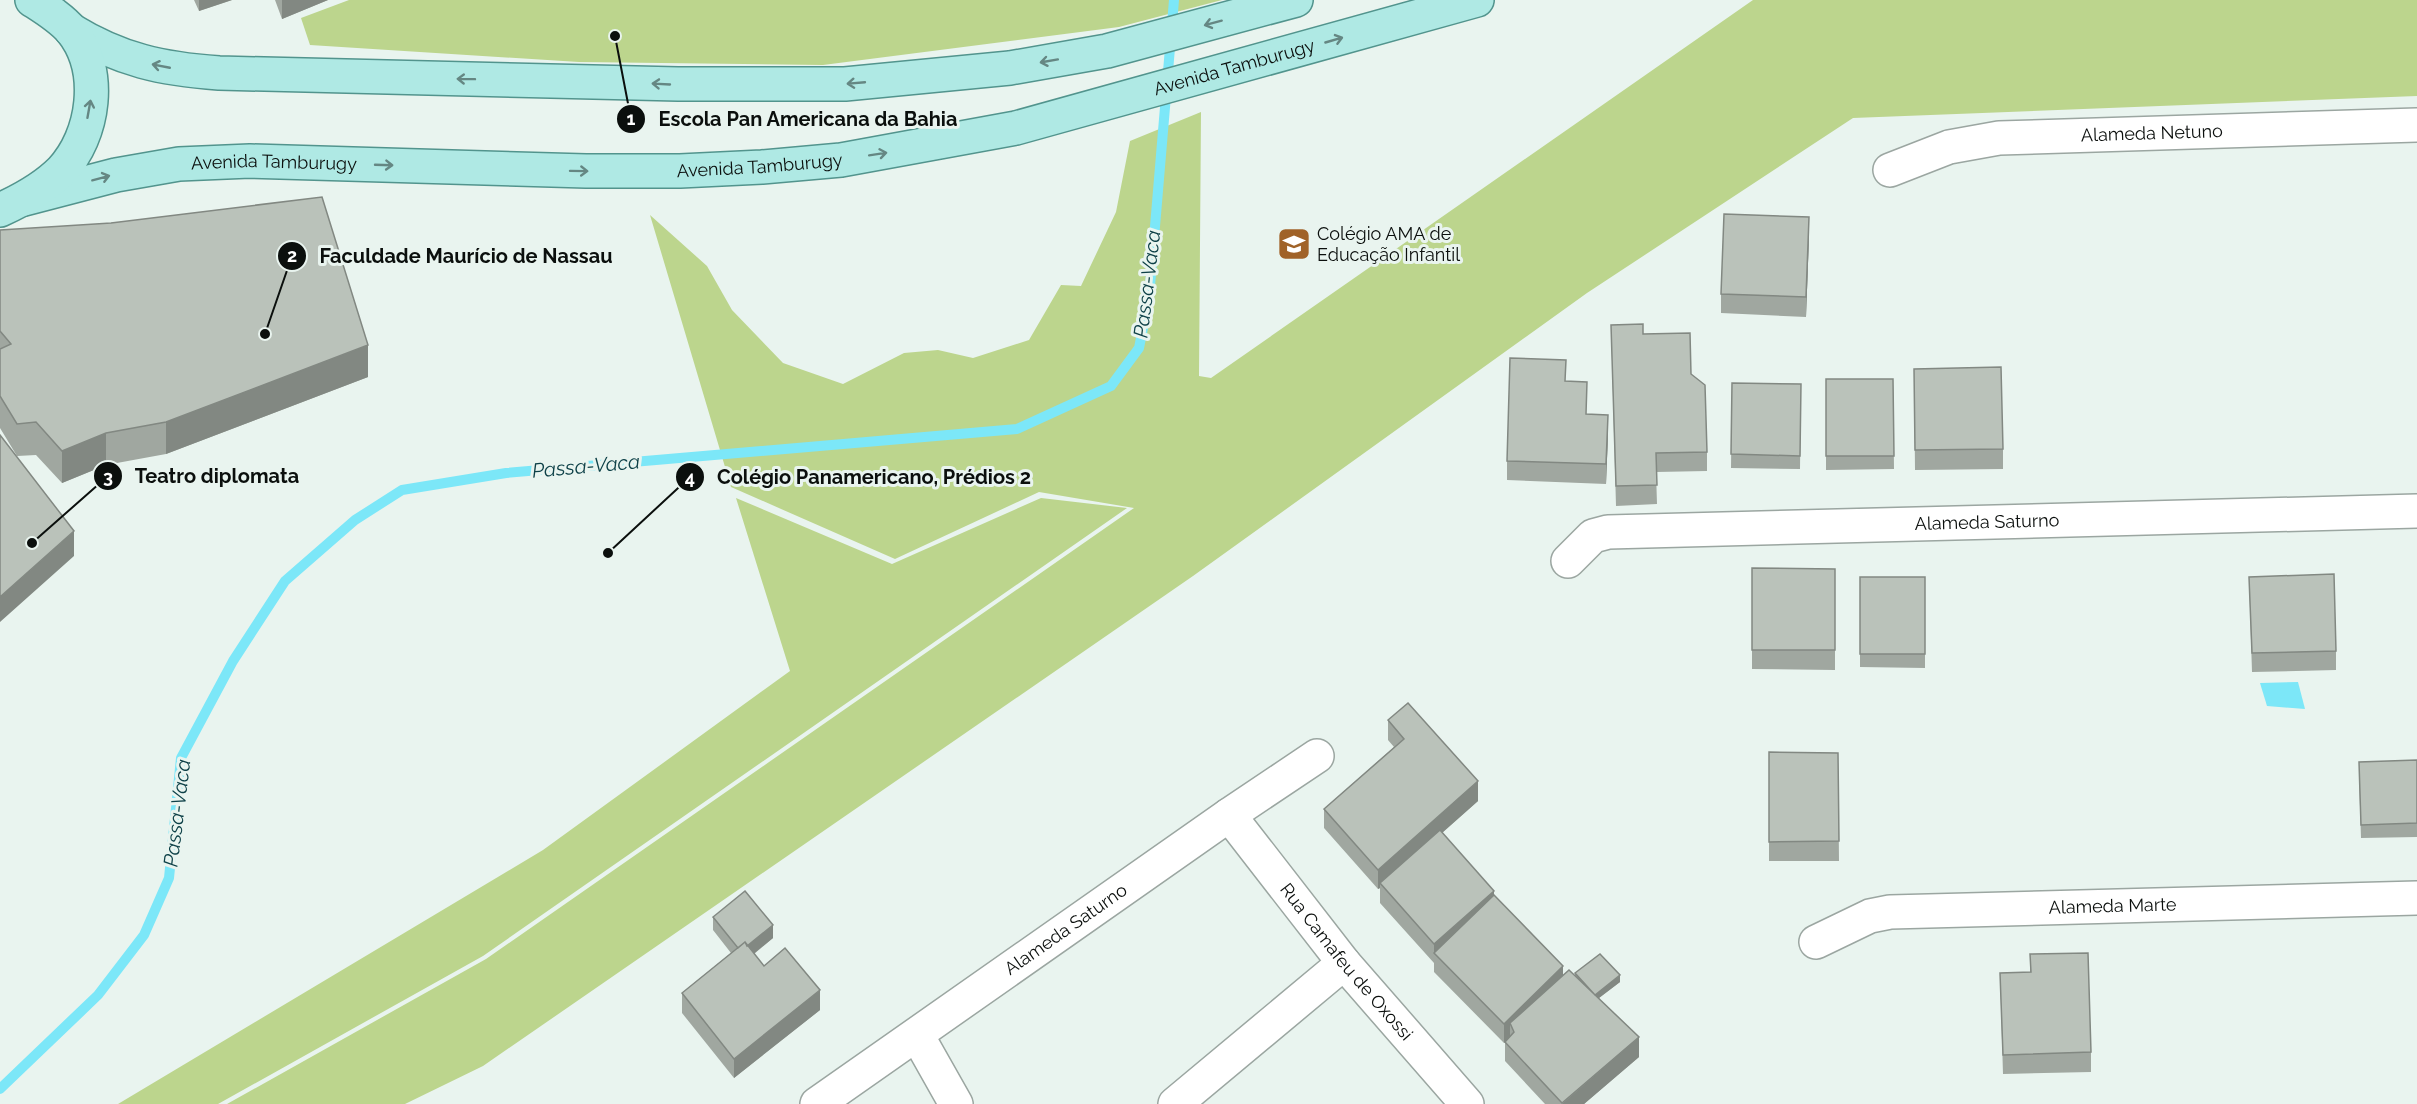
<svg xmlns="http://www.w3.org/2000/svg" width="2417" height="1104" viewBox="0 0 2417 1104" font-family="Raleway,sans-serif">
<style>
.green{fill:#bcd58d}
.water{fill:#7ce7f8}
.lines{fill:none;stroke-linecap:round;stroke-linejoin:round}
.stream{stroke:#7ce7f8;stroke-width:10}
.minor-casing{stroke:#9ba6a1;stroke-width:36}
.major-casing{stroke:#52948d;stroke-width:36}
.minor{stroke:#fff;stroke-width:33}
.major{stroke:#afe9e4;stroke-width:33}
.wall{fill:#a0a7a0}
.shaded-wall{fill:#828882}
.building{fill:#bac2ba;stroke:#828882;stroke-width:1.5}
.oneway{stroke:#658783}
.labels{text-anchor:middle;stroke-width:6;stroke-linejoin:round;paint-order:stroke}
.street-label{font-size:18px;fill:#0b0f0d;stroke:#e9f4ef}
.poi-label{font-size:18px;fill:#0b0f0d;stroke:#e9f4ef;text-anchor:start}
.water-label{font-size:20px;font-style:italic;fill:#0d4047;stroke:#e9f4ef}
.leader{fill:none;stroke:#0b0f0d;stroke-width:2}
.callout-dot{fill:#0b0f0d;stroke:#e9f4ef;stroke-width:2}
.mark-label{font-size:18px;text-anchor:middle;font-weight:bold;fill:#fff}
.callout-label{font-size:20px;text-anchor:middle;font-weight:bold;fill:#0b0f0d;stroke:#e9f4ef;stroke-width:6;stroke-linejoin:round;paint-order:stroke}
</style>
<rect width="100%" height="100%" fill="#e9f4ef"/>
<!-- green -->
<path class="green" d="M 349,0 L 1222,0 L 1119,27 L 823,65 L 579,62 L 310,45 L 301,18 Z
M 1753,0 L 2417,0 L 2417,96 L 1853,118 L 1587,293 L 1193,576 L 483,1066 L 405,1104 L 227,1104 L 486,959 L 1134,508 L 1039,492 L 895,559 L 731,487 L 650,215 L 707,266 L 732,310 L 783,363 L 843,384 L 904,353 L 938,350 L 973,358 L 1029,340 L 1061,285 L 1081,286 L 1116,212 L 1130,141 L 1201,112 L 1199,376 L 1211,378 Z
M 736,498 L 892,564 L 1041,498 L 1127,508 L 483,956 L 218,1104 L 118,1104 L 543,850 L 790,671 Z"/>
<!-- water -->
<path class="water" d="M 2298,682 L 2305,709 L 2267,706 L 2260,683 Z"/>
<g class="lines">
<!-- stream -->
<path class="stream" d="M 0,1089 L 98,995 L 144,935 L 169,878 L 181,758 L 233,661 L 285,581 L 355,520 L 402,490 L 506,473 L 1017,429 L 1111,386 L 1139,348 L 1149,298 L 1174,0"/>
<!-- minor casing -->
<g class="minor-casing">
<g id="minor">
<path id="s1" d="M 1890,170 L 1949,147 L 1999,138 L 2417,125"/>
<path id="s2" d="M 1568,561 L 1593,536 L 1608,532 L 2417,511"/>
<path id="s3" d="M 1229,815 L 1344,963 L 1467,1104"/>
<path id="s4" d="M 1816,942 L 1870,916 L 1890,912 L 2417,898"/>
<path d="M 917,1035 L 956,1104"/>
<path id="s5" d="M 817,1104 L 1229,815 L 1317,756"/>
<path d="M 1175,1104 L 1344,963"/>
</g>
</g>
<!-- major casing -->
<g class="major-casing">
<g id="major">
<path d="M 71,30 C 120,60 162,69 219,73 L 678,84 L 845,84 L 1010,68 L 1107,51 L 1296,0"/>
<path id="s6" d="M 24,199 L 116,175 L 179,164 L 250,161 L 586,171 L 680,171 L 762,167 L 841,160 L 1016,128 L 1477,0"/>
<path d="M 0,210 C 22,200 44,188 61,171 C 95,135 103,70 72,31 C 61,18 46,9 32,0"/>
</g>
</g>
<!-- minor -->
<use href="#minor" class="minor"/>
<!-- major -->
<use href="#major" class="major"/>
</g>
<!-- wall -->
<path class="wall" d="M 194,0 L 232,0 L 199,11 Z
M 275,0 L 328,0 L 282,19 Z
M 0,230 L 368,377 L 166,454 L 106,465 L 62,483 L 36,455 L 17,456 L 0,428 Z
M 1809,236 L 1806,317 L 1721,313 L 1721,294 Z
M 1611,325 L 1643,334 L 1691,374 L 1707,452 L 1707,471 L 1656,472 L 1657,504 L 1616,506 Z
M 1914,369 L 2003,449 L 2003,469 L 1915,470 Z
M 1826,379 L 1893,379 L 1894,469 L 1826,470 Z
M 1566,381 L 1586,414 L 1608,434 L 1606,484 L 1507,480 L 1507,461 Z
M 1732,383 L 1801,384 L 1800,469 L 1731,468 Z
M 1752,568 L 1835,569 L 1835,670 L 1752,669 Z
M 1860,577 L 1925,577 L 1925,668 L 1860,667 Z
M 2249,577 L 2336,651 L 2336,670 L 2252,672 Z
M 1388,720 L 1478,801 L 1442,833 L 1494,895 L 1563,975 L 1575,975 L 1575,973 L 1620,982 L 1599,998 L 1639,1057 L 1584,1104 L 1545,1104 L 1505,1061 L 1505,1042 L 1504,1043 L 1434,972 L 1434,963 L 1380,903 L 1380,888 L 1378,889 L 1324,828 L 1324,809 L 1394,747 L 1388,740 Z
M 1769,752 L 1838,753 L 1839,861 L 1769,861 Z
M 2417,760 L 2417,837 L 2361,838 L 2359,776 Z
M 713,917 L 773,938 L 754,954 L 764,966 L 820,1010 L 734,1078 L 682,1013 L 682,993 L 731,953 L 713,930 Z
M 2030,954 L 2091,1052 L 2091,1072 L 2003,1074 L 2000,973 L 2030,972 Z"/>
<!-- shaded-wall -->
<path class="shaded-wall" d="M 199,0 L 232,0 L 199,11 Z
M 282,0 L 328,0 L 282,19 Z
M 1809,217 L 1809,236 L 1806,317 L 1806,297 Z
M 368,345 L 368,377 L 166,454 L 166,422 Z
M 1608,415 L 1608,434 L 1606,484 L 1606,464 Z
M 106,433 L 106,465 L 62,483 L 62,451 Z
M 74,531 L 74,556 L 0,622 L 0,597 Z
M 1478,781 L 1478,801 L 1382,886 L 1380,883 L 1380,888 L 1378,889 L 1378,870 Z
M 1494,891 L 1494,911 L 1434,953 L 1434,944 Z
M 773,925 L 773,938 L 740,965 L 740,951 Z
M 1563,966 L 1563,985 L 1514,1032 L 1510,1023 L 1510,1038 L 1504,1043 L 1504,1024 Z
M 1620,975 L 1620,982 L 1595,1001 L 1595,995 Z
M 820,990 L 820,1010 L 734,1078 L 734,1059 Z
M 1639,1037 L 1639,1057 L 1584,1104 L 1562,1104 Z"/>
<!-- building -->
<path class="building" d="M 322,197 L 368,345 L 166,422 L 106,433 L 62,451 L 36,422 L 17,424 L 0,396 L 0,349 L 11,344 L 0,331 L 0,230 L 111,223 Z
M 1724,214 L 1809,217 L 1806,297 L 1721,294 Z
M 1643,324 L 1643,334 L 1690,333 L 1691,374 L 1705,385 L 1707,452 L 1656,453 L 1657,485 L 1616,486 L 1611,325 Z
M 1510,358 L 1566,360 L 1565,381 L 1587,382 L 1586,414 L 1608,415 L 1606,464 L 1507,461 Z
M 2001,367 L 2003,449 L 1915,450 L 1914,369 Z
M 1826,379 L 1893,379 L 1894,456 L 1826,456 Z
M 1732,383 L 1801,384 L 1800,456 L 1731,454 Z
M 0,435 L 74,531 L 0,597 Z
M 1752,568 L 1835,569 L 1835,650 L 1752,650 Z
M 2334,574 L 2336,651 L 2252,653 L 2249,577 Z
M 1860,577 L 1925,577 L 1925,654 L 1860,654 Z
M 1408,703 L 1478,781 L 1378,870 L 1324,809 L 1404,739 L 1388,720 Z
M 1769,752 L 1838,753 L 1839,841 L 1769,842 Z
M 2417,760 L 2417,823 L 2361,825 L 2359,762 Z
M 1440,830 L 1494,891 L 1434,944 L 1380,883 Z
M 745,891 L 773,925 L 747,946 L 745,942 L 738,948 L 713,917 Z
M 1494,895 L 1563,966 L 1504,1024 L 1434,953 Z
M 745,942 L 764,966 L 785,948 L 820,990 L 734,1059 L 682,993 Z
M 2088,953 L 2091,1052 L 2003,1055 L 2000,973 L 2031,972 L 2030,954 Z
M 1600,954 L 1620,975 L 1595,995 L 1575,973 Z
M 1569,970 L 1639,1037 L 1562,1103 L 1505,1042 L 1514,1032 L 1510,1023 Z"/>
<!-- one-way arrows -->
<defs><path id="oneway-shaft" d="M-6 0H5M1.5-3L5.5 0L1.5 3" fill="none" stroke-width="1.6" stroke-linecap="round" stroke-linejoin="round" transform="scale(1.5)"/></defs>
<g class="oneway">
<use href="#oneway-shaft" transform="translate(1213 23) rotate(165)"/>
<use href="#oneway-shaft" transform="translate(1334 40) rotate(-16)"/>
<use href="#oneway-shaft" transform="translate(1049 61) rotate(170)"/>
<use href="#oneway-shaft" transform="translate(161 66) rotate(-169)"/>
<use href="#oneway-shaft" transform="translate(466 79) rotate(-179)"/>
<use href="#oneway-shaft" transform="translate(856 83) rotate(175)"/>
<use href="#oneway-shaft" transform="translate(661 84) rotate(-177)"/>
<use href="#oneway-shaft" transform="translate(89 109) rotate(-80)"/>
<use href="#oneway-shaft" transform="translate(878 154) rotate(-9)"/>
<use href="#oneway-shaft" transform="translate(384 165) rotate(2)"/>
<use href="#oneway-shaft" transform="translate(579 171) rotate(1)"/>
<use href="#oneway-shaft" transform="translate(101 178) rotate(-15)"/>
</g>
<!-- icons -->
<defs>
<g id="school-square" transform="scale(1.725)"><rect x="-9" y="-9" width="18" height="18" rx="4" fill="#a06228" stroke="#e9f4ef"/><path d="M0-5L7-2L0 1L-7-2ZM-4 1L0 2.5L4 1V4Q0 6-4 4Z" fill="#fff"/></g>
</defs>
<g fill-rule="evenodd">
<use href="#school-square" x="1294" y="244"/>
</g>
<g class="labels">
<!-- street labels -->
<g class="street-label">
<text dy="6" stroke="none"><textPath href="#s6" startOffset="1226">Avenida Tamburugy</textPath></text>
<text dy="6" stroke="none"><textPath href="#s1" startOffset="267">Alameda Netuno</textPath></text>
<text dy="6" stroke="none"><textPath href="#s6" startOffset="254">Avenida Tamburugy</textPath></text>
<text dy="6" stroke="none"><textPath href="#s6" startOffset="740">Avenida Tamburugy</textPath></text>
<text dy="6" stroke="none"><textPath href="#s2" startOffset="430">Alameda Saturno</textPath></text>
<text dy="6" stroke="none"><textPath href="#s4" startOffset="303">Alameda Marte</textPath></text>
<text dy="6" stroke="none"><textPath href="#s5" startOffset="304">Alameda Saturno</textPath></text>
<text dy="6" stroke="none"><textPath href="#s3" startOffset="188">Rua Camafeu de Oxossi</textPath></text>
</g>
<!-- poi labels -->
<g class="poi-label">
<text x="1317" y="240">Colégio AMA de<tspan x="1317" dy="21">Educação Infantil</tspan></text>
</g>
<!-- water labels -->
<g class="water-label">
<text transform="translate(1147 284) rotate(-83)" y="7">Passa-Vaca</text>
<text transform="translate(586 466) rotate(-5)" y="7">Passa-Vaca</text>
<text transform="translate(177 813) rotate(-83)" y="7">Passa-Vaca</text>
</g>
</g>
<!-- callouts -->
<path class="leader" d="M615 36L631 119M265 334L292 256M32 543L108 476M608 553L690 477"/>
<g class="callout-dot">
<circle cx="615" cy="36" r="6"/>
<circle cx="265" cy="334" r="6"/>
<circle cx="32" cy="543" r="6"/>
<circle cx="608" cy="553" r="6"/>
<circle cx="631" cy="119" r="15"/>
<circle cx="292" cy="256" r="15"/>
<circle cx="108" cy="476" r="15"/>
<circle cx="690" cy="477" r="15"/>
</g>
<g class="mark-label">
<text x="631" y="125">1</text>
<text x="292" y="262">2</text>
<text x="108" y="483">3</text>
<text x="690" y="484">4</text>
</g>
<g class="callout-label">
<text x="808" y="126">Escola Pan Americana da Bahia</text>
<text x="466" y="263">Faculdade Maurício de Nassau</text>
<text x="217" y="483">Teatro diplomata</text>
<text x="874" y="484">Colégio Panamericano, Prédios 2</text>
</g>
</svg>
